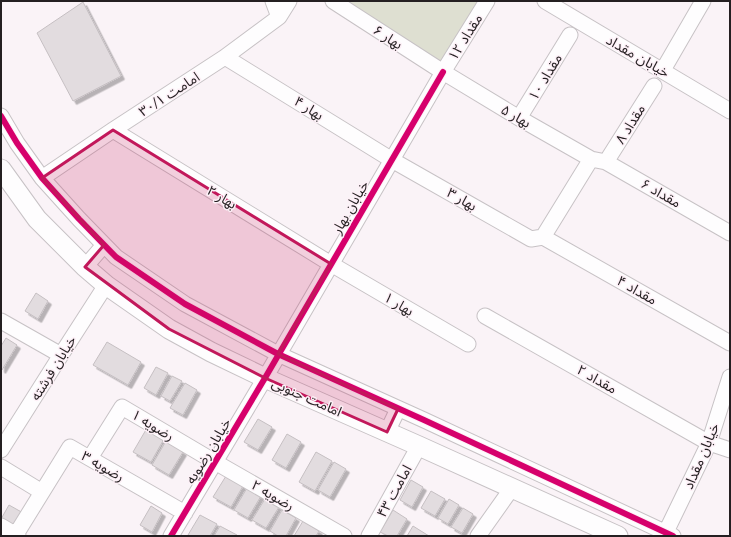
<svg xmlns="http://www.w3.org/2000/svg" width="731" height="537" viewBox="0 0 731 537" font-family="Mulish,'Noto Sans Arabic',sans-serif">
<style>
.green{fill:#dedfd1}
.building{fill:#e2dcdf;stroke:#c5bfc2;filter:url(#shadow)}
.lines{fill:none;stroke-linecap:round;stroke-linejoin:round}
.minor-casing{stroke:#c7c2c5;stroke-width:17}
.major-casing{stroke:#c7c2c5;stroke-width:21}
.minor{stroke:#fefdfe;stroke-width:15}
.major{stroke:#fefdfe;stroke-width:19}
.cycleway-casing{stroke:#fdf0f7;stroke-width:8}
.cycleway{stroke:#d6006c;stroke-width:6}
.marked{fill:#c2185b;fill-opacity:0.2;stroke:#c2185b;stroke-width:3;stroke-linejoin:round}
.labels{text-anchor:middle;stroke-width:3;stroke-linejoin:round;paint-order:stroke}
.street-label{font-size:14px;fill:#241f21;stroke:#fdf0f7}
</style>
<defs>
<filter id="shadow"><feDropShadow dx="3.5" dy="3.5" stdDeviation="0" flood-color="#0004"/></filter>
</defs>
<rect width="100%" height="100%" fill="#faf3f7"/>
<!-- green -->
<path class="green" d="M 341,1 L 482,1 L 443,64 Z"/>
<!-- building -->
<path class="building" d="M 83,2 L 121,76 L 73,101 L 37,33 Z
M 36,293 L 48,301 L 38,319 L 25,311 Z
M 6,338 L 17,345 L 2,370 L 1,369 L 1,346 Z
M 107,342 L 141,362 L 128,385 L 93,365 Z
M 156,367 L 168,373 L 156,395 L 144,388 Z
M 172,376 L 182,381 L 170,401 L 161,396 Z
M 185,383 L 197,390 L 183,415 L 170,408 Z
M 258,419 L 272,427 L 258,450 L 244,442 Z
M 147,428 L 164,439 L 151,462 L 133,452 Z
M 287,434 L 301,442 L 286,468 L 272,460 Z
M 166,441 L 183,452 L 169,475 L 152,465 Z
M 316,452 L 332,461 L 315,491 L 299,482 Z
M 334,462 L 346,469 L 330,497 L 318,490 Z
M 226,476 L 243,486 L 231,507 L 213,497 Z
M 411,480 L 423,487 L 412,507 L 400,500 Z
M 247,488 L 261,496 L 248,518 L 234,510 Z
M 431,491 L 445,499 L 435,516 L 421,508 Z
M 265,499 L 279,507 L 266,528 L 252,520 Z
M 449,499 L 459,505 L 448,524 L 438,518 Z
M 9,505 L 25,514 L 16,530 L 1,519 Z
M 151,506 L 162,513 L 152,532 L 140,525 Z
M 463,508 L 473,514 L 462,533 L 451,527 Z
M 282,510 L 296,518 L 286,536 L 278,536 L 270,531 Z
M 393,510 L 407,519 L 397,536 L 388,536 L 380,532 Z
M 200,515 L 217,524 L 210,536 L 190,536 L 188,535 Z
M 303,521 L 319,531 L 316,536 L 294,536 Z
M 220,526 L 237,535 L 236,536 L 214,536 Z
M 413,526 L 429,536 L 407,536 Z"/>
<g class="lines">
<!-- minor casing -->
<g class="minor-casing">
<path id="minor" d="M 273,1 L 279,17
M 333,1 L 443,72 L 519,118 L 591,159 L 606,162 L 730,233
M 545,1 L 730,111
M 225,57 L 392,160 L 531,239 L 543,237 L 591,159
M 663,70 L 703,1
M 1,116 L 17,143 L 42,178 L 79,219 L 116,257 L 185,304 L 278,354 L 424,420 L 673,536
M 519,118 L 570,35
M 113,130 L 331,264 L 468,344
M 606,162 L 654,86
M 42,178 L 113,130 L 225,57 L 279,17 L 289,1
M 543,237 L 730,343
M 85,267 L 104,245
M 485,316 L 709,443 L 730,450
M 1,321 L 61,355
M 387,432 L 398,409
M 1,450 L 61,355 L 106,285
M 90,458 L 122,407 L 215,462 L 344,536
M 1,467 L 42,492
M 1,526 L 18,536
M 15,536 L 70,447 L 185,513
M 171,536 L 265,378 L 443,72 L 487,1
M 369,536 L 419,446
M 478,536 L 512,488
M 664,536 L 709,443 L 730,377"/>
</g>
<!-- major casing -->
<g class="major-casing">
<path id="major" d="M 1,169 L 37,219 L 85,267 L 106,285 L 169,329 L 211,352 L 265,378 L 419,446 L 618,536"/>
</g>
<!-- minor -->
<use href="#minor" class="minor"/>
<!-- major -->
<use href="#major" class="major"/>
<!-- cycleway casing -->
<g class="cycleway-casing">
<path id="cycleway" d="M 1,116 L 17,143 L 42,178 L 79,219 L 116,257 L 185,304 L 278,354 L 424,420 L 673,536
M 171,536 L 265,378 L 443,72"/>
</g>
<!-- cycleway -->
<use href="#cycleway" class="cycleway"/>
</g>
<!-- marked area -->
<path class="marked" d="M 113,130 L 331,264 L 278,354 L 398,409 L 387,432 L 265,378 L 169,329 L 85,267 L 104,245 L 42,178 Z"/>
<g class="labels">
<!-- street labels -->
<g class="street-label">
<text transform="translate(388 37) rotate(33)" y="5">بهار ۶</text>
<text transform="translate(465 37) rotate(-58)" y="5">مقداد ۱۲</text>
<text transform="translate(638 56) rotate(30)" y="5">خیابان مقداد</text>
<text transform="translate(545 77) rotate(-59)" y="5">مقداد ۱۰</text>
<text transform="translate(169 94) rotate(-33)" y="5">امامت ۳۰/۱</text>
<text transform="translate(309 108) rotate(32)" y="5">بهار ۴</text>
<text transform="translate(516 116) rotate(30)" y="5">بهار ۵</text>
<text transform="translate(630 124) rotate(-58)" y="5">مقداد ۸</text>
<text transform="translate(661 193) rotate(30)" y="5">مقداد ۶</text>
<text transform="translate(222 197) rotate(31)" y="5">بهار ۲</text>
<text transform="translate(462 199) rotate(30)" y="5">بهار ۳</text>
<text transform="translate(350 207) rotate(-60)" y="5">خیابان بهار</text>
<text transform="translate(637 290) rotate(30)" y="5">مقداد ۴</text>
<text transform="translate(399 304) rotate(31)" y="5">بهار ۱</text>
<text transform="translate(53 368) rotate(-58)" y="5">خیابان فرشته</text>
<text transform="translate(597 379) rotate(30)" y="5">مقداد ۲</text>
<text transform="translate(307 397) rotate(24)" y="5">امامت جنوبی</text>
<text transform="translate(153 425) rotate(31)" y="5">رضویه ۱</text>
<text transform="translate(208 451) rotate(-59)" y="5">خیابان رضویه</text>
<text transform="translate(701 456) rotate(-67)" y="5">خیابان مقداد</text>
<text transform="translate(103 466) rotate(30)" y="5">رضویه ۳</text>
<text transform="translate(394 491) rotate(-61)" y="5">امامت ۴۳</text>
<text transform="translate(273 495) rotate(30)" y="5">رضویه ۲</text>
</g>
</g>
<!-- border -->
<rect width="731" height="537" fill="none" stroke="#241f21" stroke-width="4"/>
</svg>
